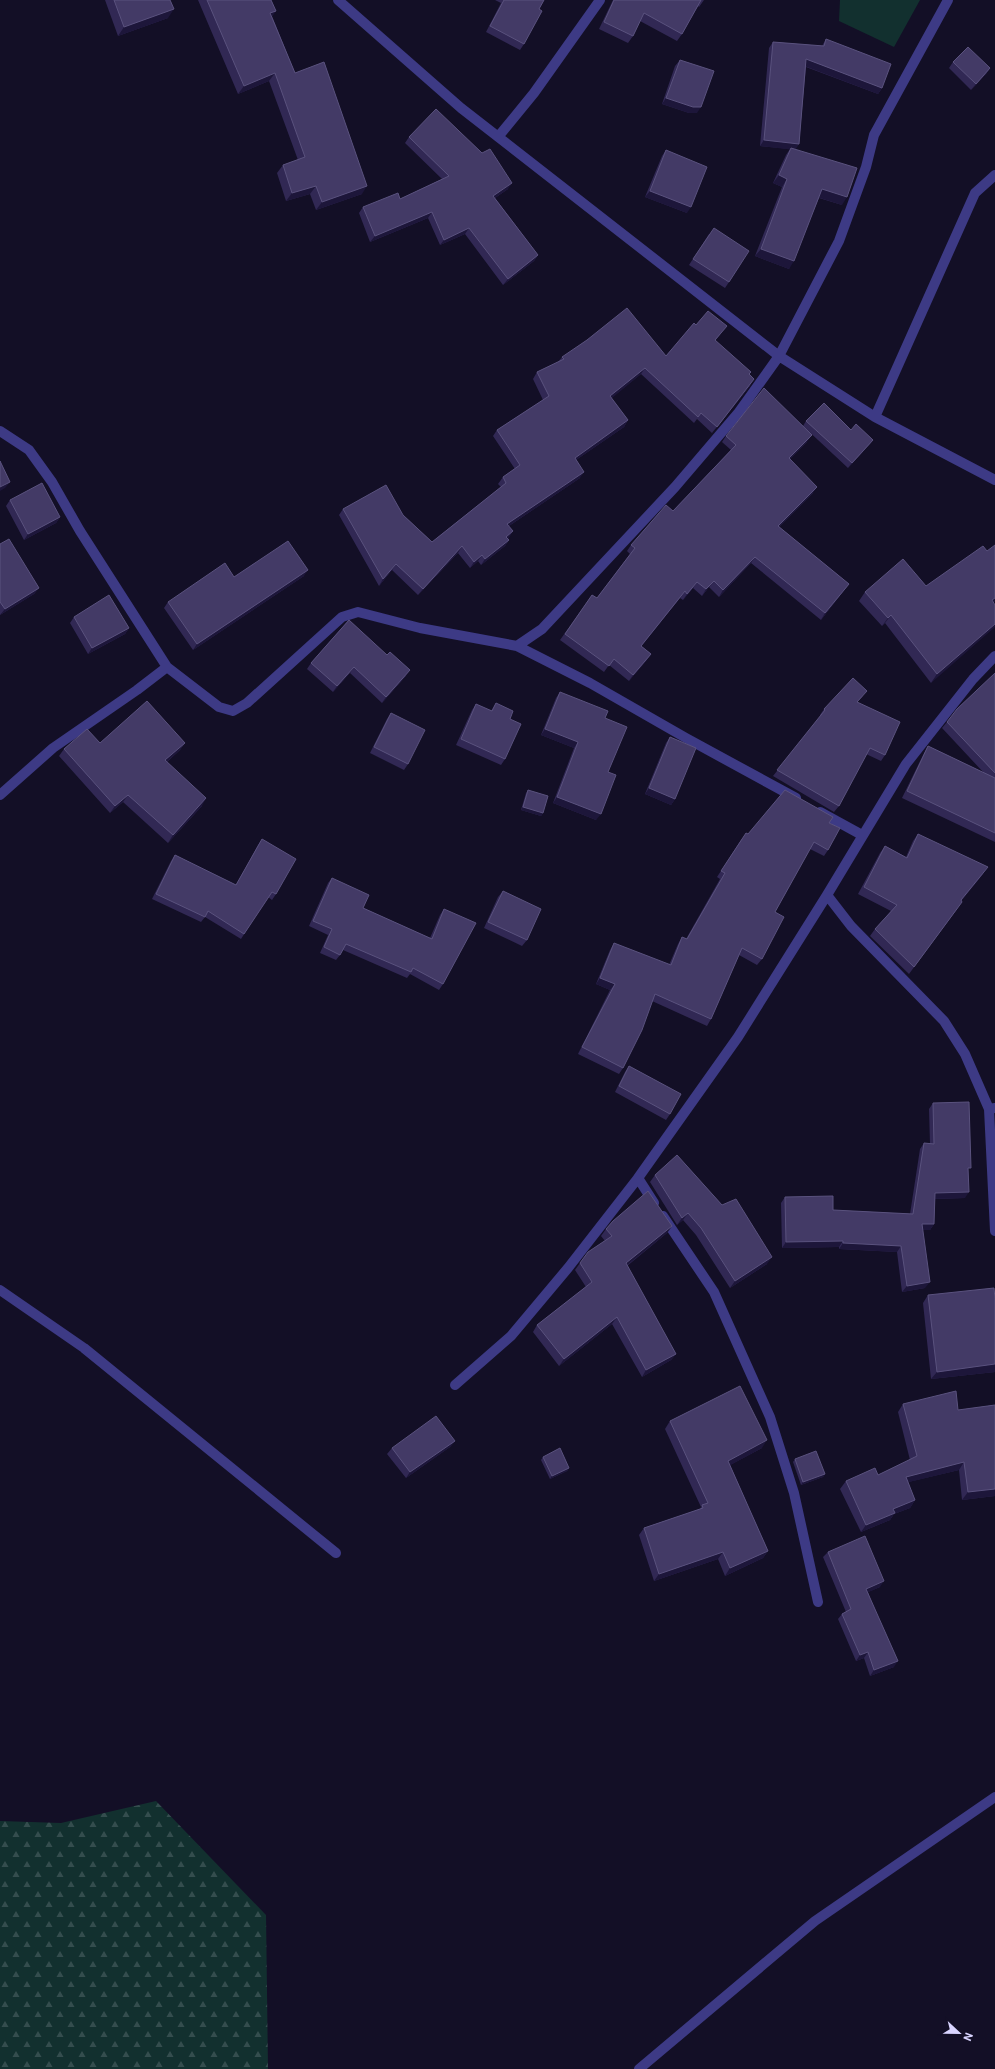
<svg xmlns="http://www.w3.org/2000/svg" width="995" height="2069" viewBox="0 0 995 2069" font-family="Roboto,sans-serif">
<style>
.grass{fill:#12302f}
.forest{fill:url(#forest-firs)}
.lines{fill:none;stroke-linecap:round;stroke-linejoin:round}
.minor{stroke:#3d3a85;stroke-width:10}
.wall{fill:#312854}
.shaded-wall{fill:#1d163a}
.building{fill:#433a66;stroke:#5a527e}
</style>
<defs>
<pattern id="forest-firs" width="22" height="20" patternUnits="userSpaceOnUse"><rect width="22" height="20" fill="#12302f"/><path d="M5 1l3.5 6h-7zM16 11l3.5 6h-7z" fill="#344d4e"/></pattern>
</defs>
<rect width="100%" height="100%" fill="#130f26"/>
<!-- grass -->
<path class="grass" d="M 840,0 L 920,0 L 894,47 L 839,21 Z"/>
<!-- forest -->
<path class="forest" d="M 156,1801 L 266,1915 L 268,2069 L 0,2069 L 0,1821 L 61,1823 Z"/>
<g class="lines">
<!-- minor -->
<path class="minor" d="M 338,0 L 461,108 L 779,356 L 875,417 L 995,480
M 498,137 L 534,93 L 600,0
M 875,417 L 975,193 L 995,175
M 0,431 L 29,450 L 52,482 L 80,531 L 167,667 L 219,707 L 233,711 L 247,703 L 342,617 L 358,612 L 420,628 L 517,646 L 542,629 L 675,487 L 739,412 L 779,356 L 839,241 L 866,167 L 874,135 L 948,0
M 517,646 L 590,683 L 686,738 L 796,798
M 0,795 L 53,748 L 137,690 L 167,667
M 820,812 L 862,835
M 827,895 L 851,926 L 944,1021 L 965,1054 L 989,1109 L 995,1108
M 989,1109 L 995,1231
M 638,1178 L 654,1203
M 663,1216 L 714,1292 L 770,1417 L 794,1493 L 818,1602
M 0,1290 L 84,1348 L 336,1553
M 455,1385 L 511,1336 L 568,1268 L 638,1178 L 738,1037 L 827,895 L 906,764 L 973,679 L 995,656
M 639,2069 L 815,1921 L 995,1797"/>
</g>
<!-- wall -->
<path class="wall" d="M 105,0 L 170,0 L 168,18 L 118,36 Z
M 198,0 L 271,0 L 276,11 L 272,16 L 295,73 L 362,194 L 316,210 L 310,194 L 286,201 L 277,173 L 283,165 L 298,160 L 269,81 L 238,94 Z
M 495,0 L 544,0 L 539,9 L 524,44 L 520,50 L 486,32 L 501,3 Z
M 613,0 L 704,0 L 699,7 L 698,6 L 682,34 L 677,41 L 640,21 L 633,36 L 628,43 L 599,29 Z
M 826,39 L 882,88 L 878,94 L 806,67 L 799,144 L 795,149 L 842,205 L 819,198 L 789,269 L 755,256 L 782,187 L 773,183 L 786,155 L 790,149 L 760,146 L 769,48 L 773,42 L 822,46 Z
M 680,60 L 697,113 L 689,113 L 662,104 L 675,66 Z
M 953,62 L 990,68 L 986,74 L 971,90 L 949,68 Z
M 409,137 L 508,189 L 495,198 L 538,255 L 534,261 L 503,285 L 465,234 L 440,245 L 428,218 L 370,242 L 359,213 L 363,207 L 400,199 L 442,179 L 405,143 Z
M 666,150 L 687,213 L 645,197 L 662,156 Z
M 709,234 L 729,282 L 725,288 L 689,265 Z
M 696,325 L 722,332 L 715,341 L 749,374 L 750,386 L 712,433 L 697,419 L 694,423 L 641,374 L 611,398 L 628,420 L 624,427 L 576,460 L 580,478 L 509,526 L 509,538 L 508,538 L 509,540 L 505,546 L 481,565 L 478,561 L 470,568 L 458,553 L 418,595 L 392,570 L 379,586 L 339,515 L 343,509 L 403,515 L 432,542 L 501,487 L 498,484 L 503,477 L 515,469 L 493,436 L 497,430 L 543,400 L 533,379 L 537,372 L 558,362 L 562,357 L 666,356 Z
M 806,421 L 851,430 L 873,440 L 869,445 L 848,468 L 803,426 Z
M 726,436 L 807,442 L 790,459 L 813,493 L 779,527 L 849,584 L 821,620 L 751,563 L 719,597 L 709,587 L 702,596 L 693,588 L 683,600 L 680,598 L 641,646 L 651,654 L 646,661 L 629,681 L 609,665 L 604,672 L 560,640 L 592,595 L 597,598 L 630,554 L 627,551 L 631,545 L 673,511 L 731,450 L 722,442 Z
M 10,500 L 60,517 L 56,523 L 24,540 L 6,506 Z
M 0,544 L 39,588 L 34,594 L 0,615 Z
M 987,551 L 994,603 L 931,683 L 885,623 L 882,626 L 859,601 L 865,592 L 926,586 Z
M 304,576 L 193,650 L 164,608 L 168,602 L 234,577 Z
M 74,617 L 129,628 L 125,634 L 88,654 L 70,623 Z
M 349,620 L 406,676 L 382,703 L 350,673 L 333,692 L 307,669 L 311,663 Z
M 995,673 L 995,842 L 902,798 L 924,753 L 928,746 L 984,773 L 942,728 L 947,722 Z
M 560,692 L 605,718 L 608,772 L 596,820 L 553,803 L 574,748 L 541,735 L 556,698 Z
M 863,696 L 857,702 L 885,755 L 881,761 L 866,754 L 839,806 L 834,812 L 773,776 L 821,716 L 820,715 L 824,709 Z
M 496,703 L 510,719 L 505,759 L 501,765 L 456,745 L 472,710 L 476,704 L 491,711 Z
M 391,713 L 408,764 L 404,770 L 370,753 L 387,719 Z
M 670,737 L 675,799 L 671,805 L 645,794 L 666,743 Z
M 100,743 L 185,743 L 180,750 L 167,762 L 202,806 L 168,843 L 123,802 L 110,813 L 59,756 L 64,749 Z
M 528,790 L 543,813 L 541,816 L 521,810 L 526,793 Z
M 829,823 L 828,850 L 824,856 L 810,849 L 775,912 L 762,959 L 757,965 L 739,955 L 711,1019 L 707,1026 L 652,1001 L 623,1068 L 619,1074 L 578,1054 L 610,990 L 596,984 L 610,950 L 614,943 L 669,965 L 678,944 L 682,937 L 686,939 L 720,879 L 717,877 L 741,840 L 748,834 Z
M 918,834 L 983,874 L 961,901 L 957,909 L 909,974 L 870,936 L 875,929 L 891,911 L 858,894 L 880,853 L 885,846 L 906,857 L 913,841 Z
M 262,839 L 276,894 L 272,900 L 268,897 L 241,939 L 205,917 L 201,922 L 152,899 L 171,861 L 175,855 L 236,885 L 258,845 Z
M 332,878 L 363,908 L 430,938 L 440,915 L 444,909 L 443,984 L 439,990 L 410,974 L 407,978 L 343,950 L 340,955 L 336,960 L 320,953 L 328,935 L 309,926 L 328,883 Z
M 503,891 L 527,940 L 522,946 L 484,928 L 498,897 Z
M 629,1066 L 670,1114 L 666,1120 L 615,1092 L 625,1072 Z
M 933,1103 L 968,1172 L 965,1198 L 935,1199 L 934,1224 L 930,1230 L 922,1230 L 925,1288 L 902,1292 L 897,1252 L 839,1249 L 839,1247 L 782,1248 L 781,1203 L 785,1197 L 833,1210 L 910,1214 L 920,1149 L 924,1143 L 930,1144 L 929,1109 Z
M 655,1175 L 722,1205 L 767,1264 L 730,1288 L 696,1235 L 683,1220 L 677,1225 L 650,1182 Z
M 672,1226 L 667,1233 L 627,1266 L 676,1354 L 671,1360 L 642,1377 L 612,1324 L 559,1366 L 533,1332 L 537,1325 L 586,1287 L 575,1270 L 580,1263 L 605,1241 L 601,1236 L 606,1229 Z
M 928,1295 L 995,1299 L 995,1372 L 931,1379 L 923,1303 Z
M 903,1404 L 958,1410 L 995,1405 L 995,1496 L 962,1500 L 959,1470 L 908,1482 L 915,1500 L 910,1508 L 894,1514 L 890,1520 L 861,1532 L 840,1489 L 846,1481 L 878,1475 L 910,1460 L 898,1412 Z
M 670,1421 L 762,1448 L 730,1465 L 768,1551 L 763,1558 L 725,1576 L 718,1559 L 654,1581 L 639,1535 L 644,1528 L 700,1509 L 701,1507 L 665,1429 Z
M 455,1441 L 450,1447 L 406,1478 L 387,1454 L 392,1448 Z
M 543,1457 L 569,1468 L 567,1471 L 550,1479 L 541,1460 Z
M 795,1459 L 825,1474 L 823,1477 L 801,1485 L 793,1462 Z
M 828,1552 L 880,1587 L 868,1592 L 894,1667 L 870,1676 L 864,1658 L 856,1661 L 838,1619 L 842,1614 L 846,1612 L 823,1557 Z"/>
<!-- shaded-wall -->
<path class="shaded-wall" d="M 174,9 L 168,18 L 118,36 L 124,27 Z
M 276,11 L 270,19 L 270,13 Z
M 806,59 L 882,88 L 878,94 L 802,65 Z
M 990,68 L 986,74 L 971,90 L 976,84 Z
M 275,73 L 269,81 L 238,94 L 244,86 Z
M 666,98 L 701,107 L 697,113 L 689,113 L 662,104 Z
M 764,140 L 799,144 L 795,150 L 760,146 Z
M 779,175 L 787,179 L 782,187 L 773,183 Z
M 512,183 L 508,189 L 489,202 L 493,196 Z
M 316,186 L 310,194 L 286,201 L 292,193 Z
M 367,186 L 362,194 L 316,210 L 322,202 Z
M 822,189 L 847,197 L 842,205 L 817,197 Z
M 650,191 L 691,207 L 687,213 L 645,197 Z
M 432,212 L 428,218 L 370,242 L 375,236 Z
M 469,228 L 465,234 L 440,245 L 444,240 Z
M 761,249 L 794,261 L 789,269 L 755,256 Z
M 538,255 L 534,261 L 503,285 L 508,279 Z
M 645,368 L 641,374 L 606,403 L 610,396 Z
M 754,379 L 750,386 L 712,433 L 717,427 Z
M 628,420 L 624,427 L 570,464 L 575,458 Z
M 812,435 L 807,442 L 784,465 L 789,458 Z
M 873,440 L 869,445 L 848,468 L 852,463 Z
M 584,472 L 580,478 L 503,530 L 507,524 Z
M 10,482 L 5,488 L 0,491 L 0,487 Z
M 817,487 L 813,493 L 773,533 L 778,526 Z
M 60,517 L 56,523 L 24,540 L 28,534 Z
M 513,531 L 509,538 L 502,543 L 506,537 Z
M 509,540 L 505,546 L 481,565 L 485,559 Z
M 462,546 L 458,553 L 418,595 L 423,589 Z
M 482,555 L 478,561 L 470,568 L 474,562 Z
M 755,557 L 751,563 L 719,597 L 723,590 Z
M 396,564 L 392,570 L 379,586 L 383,579 Z
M 308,570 L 304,576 L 193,650 L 197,644 Z
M 714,581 L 709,587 L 702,596 L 706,589 Z
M 697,582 L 693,588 L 683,600 L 687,594 Z
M 849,584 L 844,590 L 821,620 L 825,613 Z
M 39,588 L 34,594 L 0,615 L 5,609 Z
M 685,591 L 680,598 L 637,652 L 641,646 Z
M 995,598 L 995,602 L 986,608 L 992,600 Z
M 891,615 L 885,623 L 882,626 L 888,618 Z
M 995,624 L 995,627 L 931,683 L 937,674 Z
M 129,628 L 125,634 L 88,654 L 92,648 Z
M 651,654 L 646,661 L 629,681 L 633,675 Z
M 354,667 L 350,673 L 333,692 L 337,686 Z
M 410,670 L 406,676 L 382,703 L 386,697 Z
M 545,729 L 578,742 L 574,748 L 541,735 Z
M 185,743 L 180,750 L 160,768 L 165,760 Z
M 649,788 L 675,799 L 671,805 L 645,794 Z
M 128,795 L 123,802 L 110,813 L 115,806 Z
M 557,797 L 601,814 L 596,820 L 553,803 Z
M 206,798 L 202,806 L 168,843 L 173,835 Z
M 523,807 L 543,813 L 541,816 L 521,810 Z
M 988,867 L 983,874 L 956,908 L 961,900 Z
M 600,978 L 615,984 L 610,990 L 596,984 Z
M 969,1192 L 965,1198 L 931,1199 L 935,1193 Z
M 688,1213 L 683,1220 L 677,1225 L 682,1218 Z
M 922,1224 L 934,1224 L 930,1230 L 917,1230 Z
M 672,1226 L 667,1233 L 621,1270 L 626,1263 Z
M 843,1241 L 839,1247 L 782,1248 L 786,1242 Z
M 843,1243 L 901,1246 L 897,1252 L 839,1249 Z
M 772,1257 L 767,1264 L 730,1288 L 735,1281 Z
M 930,1282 L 925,1288 L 902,1292 L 907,1286 Z
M 617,1317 L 612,1324 L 559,1366 L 564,1359 Z
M 676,1354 L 671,1360 L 642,1377 L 646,1370 Z
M 995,1364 L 995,1372 L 931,1379 L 937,1372 Z
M 767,1440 L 762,1448 L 723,1469 L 728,1461 Z
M 455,1441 L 450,1447 L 406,1478 L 410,1472 Z
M 964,1462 L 959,1470 L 901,1484 L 906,1477 Z
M 569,1468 L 567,1471 L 550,1479 L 552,1476 Z
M 825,1474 L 823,1477 L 801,1485 L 803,1482 Z
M 995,1489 L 995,1496 L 962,1500 L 968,1492 Z
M 915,1500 L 910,1508 L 894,1514 L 890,1520 L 861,1532 L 866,1525 L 893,1509 Z
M 768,1551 L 763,1558 L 725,1576 L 730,1568 Z
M 723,1552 L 718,1559 L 654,1581 L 659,1574 Z
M 884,1581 L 880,1587 L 862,1595 L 866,1589 Z
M 868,1652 L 864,1658 L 856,1661 L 860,1655 Z
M 898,1661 L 894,1667 L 870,1676 L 874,1670 Z"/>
<!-- building -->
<path class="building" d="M 114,0 L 170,0 L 174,9 L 124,27 Z
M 207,0 L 271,0 L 276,11 L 270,13 L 295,73 L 324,62 L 367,186 L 322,202 L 316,186 L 292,193 L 283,165 L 305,157 L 275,73 L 244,86 Z
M 504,0 L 544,0 L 539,9 L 542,11 L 524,44 L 490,26 Z
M 614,0 L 701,0 L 682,34 L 644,13 L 633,36 L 604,22 Z
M 826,39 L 891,64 L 882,88 L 806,59 L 799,144 L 764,140 L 773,42 L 824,46 Z
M 968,47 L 990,68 L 976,84 L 953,62 Z
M 680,60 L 714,71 L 701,107 L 693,107 L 666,98 Z
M 436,109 L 482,153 L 490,149 L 512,183 L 493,196 L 538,255 L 508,279 L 469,228 L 444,240 L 432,212 L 375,236 L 363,207 L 398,193 L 400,199 L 449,176 L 409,137 Z
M 791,148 L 857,168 L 847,197 L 822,189 L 794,261 L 761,249 L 787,179 L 779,175 Z
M 666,150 L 707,167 L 691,207 L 650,191 Z
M 714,228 L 749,251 L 729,282 L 693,259 Z
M 627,308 L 666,356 L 694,323 L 696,325 L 708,311 L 727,326 L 715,340 L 751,372 L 749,374 L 754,379 L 717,427 L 701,413 L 698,417 L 645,368 L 610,396 L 628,420 L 575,458 L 584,472 L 507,524 L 513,531 L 506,537 L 509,540 L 485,559 L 482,555 L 474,562 L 462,546 L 423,589 L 396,564 L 383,579 L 343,509 L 386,485 L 403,515 L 432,542 L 506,483 L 503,477 L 520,465 L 497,430 L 549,396 L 537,372 L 564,359 L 562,357 L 587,340 Z
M 764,388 L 812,435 L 789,458 L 817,487 L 778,526 L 849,584 L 825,613 L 755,557 L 723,590 L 714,581 L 706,589 L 697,582 L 687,594 L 685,591 L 641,646 L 651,654 L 633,675 L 614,659 L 609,666 L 565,634 L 592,595 L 597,598 L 635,548 L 631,545 L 666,505 L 673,511 L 736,445 L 726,436 Z
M 824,403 L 851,430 L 856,424 L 873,440 L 852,463 L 806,421 Z
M 0,461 L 10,482 L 0,487 Z
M 42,483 L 60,517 L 28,534 L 10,500 Z
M 9,539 L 39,588 L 5,609 L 0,602 L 0,544 Z
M 288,541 L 308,570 L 197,644 L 168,602 L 225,563 L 234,577 Z
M 995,545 L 995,598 L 992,600 L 995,605 L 995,624 L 937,674 L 891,615 L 888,618 L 865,592 L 903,559 L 926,586 L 983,546 L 987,551 Z
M 109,595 L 129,628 L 92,648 L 74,617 Z
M 349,620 L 387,655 L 390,652 L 410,670 L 386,697 L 354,667 L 337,686 L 311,663 Z
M 995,673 L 995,773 L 947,722 L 957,709 Z
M 853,678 L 867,691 L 857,702 L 900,722 L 885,755 L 870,748 L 839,806 L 777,770 L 825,710 L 824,709 Z
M 560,692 L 608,711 L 605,718 L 627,727 L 608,772 L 616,775 L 601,814 L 557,797 L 578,742 L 545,729 Z
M 147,701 L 185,743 L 165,760 L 206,798 L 173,835 L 128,795 L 115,806 L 64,749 L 87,729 L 100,743 Z
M 496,703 L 513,711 L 510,719 L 521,724 L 505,759 L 461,739 L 476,704 L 492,711 Z
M 391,713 L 425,730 L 408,764 L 374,747 Z
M 670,737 L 696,748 L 675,799 L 649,788 Z
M 928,746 L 995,778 L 995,833 L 907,791 Z
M 528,790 L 548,796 L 543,813 L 523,807 Z
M 785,790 L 833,817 L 829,823 L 840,828 L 828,850 L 814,842 L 775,912 L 784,917 L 762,959 L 742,948 L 711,1019 L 655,994 L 642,1030 L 623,1068 L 582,1047 L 615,984 L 600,978 L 614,943 L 671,965 L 682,937 L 687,939 L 725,873 L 721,871 L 746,833 L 748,834 Z
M 918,834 L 988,867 L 961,900 L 962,902 L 914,967 L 875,929 L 897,905 L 864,887 L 885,846 L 907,858 Z
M 262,839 L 296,859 L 276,894 L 272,892 L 244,934 L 208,911 L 205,917 L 156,894 L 175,855 L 236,885 Z
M 332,878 L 369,895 L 363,908 L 432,939 L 444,909 L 476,923 L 443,984 L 413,968 L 411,972 L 346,944 L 340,955 L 324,947 L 332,929 L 313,921 Z
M 503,891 L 541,909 L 527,940 L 488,922 Z
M 629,1066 L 681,1094 L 670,1114 L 619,1086 Z
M 969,1102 L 971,1168 L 968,1168 L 969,1192 L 935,1193 L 934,1224 L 922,1224 L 930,1282 L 907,1286 L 901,1246 L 843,1243 L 843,1241 L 786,1242 L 785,1197 L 833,1196 L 833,1210 L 913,1214 L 924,1143 L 934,1144 L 933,1103 Z
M 677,1155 L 722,1205 L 736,1199 L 772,1257 L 735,1281 L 701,1228 L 688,1213 L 682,1218 L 655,1175 Z
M 648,1191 L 672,1226 L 626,1263 L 676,1354 L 646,1370 L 617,1317 L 564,1359 L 537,1325 L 592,1282 L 580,1263 L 588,1252 L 612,1236 L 606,1229 L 613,1221 Z
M 994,1288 L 995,1299 L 995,1364 L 937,1372 L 928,1295 Z
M 740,1386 L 767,1440 L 728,1461 L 768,1551 L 730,1568 L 723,1552 L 659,1574 L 644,1528 L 703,1508 L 702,1505 L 708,1503 L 670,1421 Z
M 956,1391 L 958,1410 L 995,1405 L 995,1489 L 968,1492 L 964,1462 L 906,1477 L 915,1500 L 893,1509 L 895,1513 L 866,1525 L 846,1481 L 875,1468 L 878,1475 L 917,1456 L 903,1404 Z
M 436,1416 L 455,1441 L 410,1472 L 392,1448 Z
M 560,1448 L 569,1468 L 552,1476 L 543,1457 Z
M 816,1451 L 825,1474 L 803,1482 L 795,1459 Z
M 865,1536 L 884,1581 L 866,1589 L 898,1661 L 874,1670 L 868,1652 L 860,1655 L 842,1614 L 851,1609 L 828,1552 Z"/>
<!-- north arrow -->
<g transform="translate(959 2033) rotate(112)" stroke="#130f26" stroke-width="3" paint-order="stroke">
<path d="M0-3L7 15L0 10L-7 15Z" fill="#d9d4ff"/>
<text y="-6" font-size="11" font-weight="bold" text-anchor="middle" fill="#d9d4ff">N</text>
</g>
</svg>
